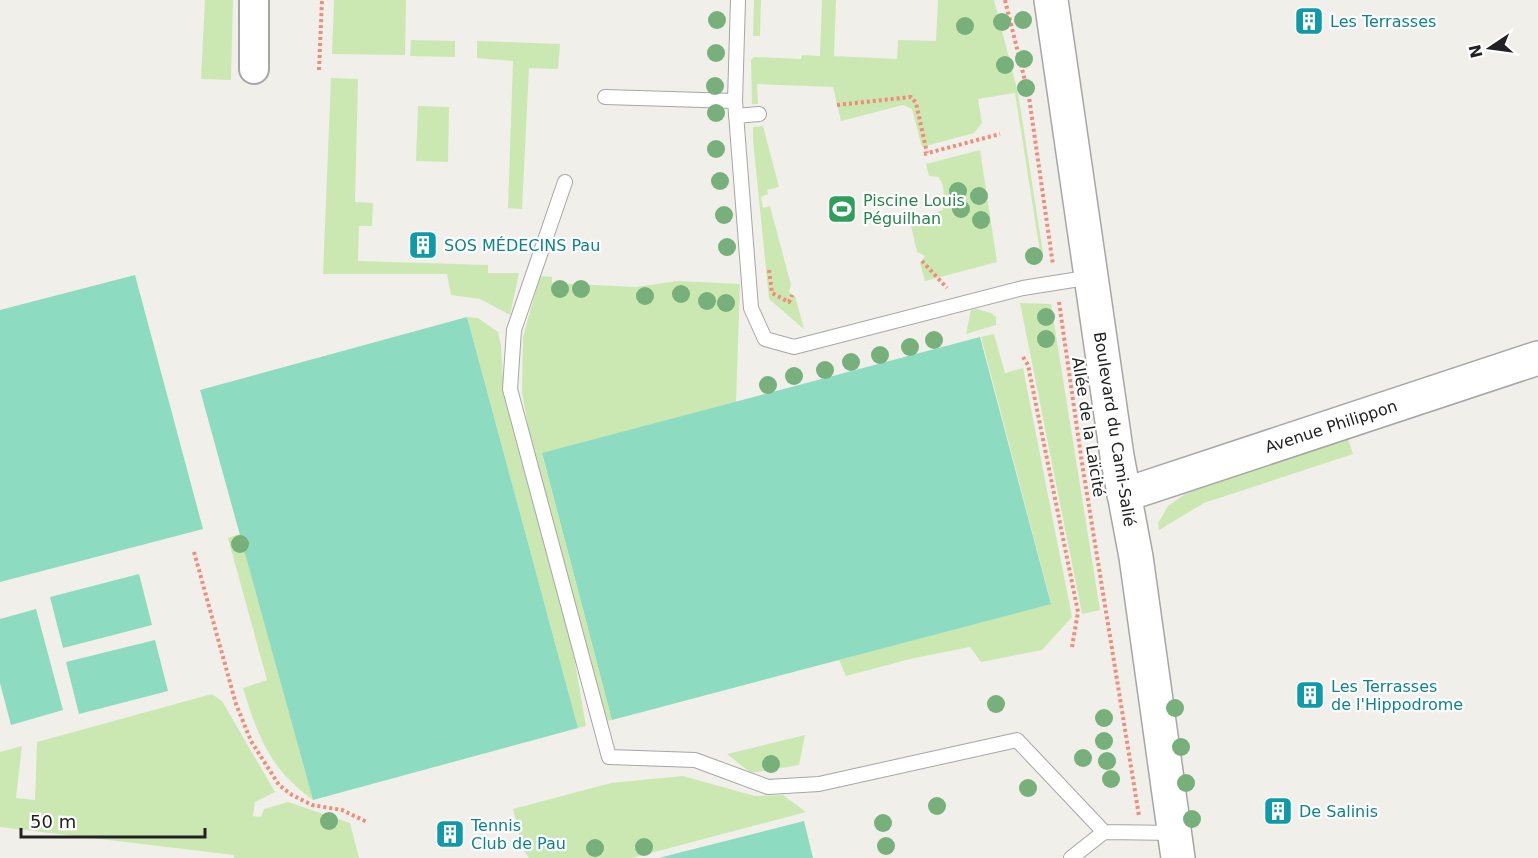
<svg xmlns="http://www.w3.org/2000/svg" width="1538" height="858" viewBox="0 0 1538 858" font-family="'DejaVu Sans',sans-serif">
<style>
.grass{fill:#cbe8b3}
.pitch{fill:#8ddbc0}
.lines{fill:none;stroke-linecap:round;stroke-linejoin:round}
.service-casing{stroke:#a6a6a6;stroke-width:16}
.minor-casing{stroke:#a6a6a6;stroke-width:32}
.tertiary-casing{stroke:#a6a6a6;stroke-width:36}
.path{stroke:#f28b7a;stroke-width:4;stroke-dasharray:3 3;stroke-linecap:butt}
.service{stroke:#fff;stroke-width:14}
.minor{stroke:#fff;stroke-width:28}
.tertiary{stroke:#fff;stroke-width:33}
.tree{fill:#77b07a}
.labels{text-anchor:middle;stroke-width:4.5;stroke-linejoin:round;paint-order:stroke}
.culture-label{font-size:16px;fill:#0d838f;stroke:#fff;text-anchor:start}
.leisure-label{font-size:16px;fill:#27864d;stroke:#fff;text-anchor:start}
.street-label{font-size:16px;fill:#222;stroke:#fff}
</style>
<rect width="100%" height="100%" fill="#f1efe9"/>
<!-- grass -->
<path class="grass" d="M 205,0 L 233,0 L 231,80 L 201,79 Z
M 334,0 L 406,0 L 405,55 L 332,54 Z
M 754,0 L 761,0 L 760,36 L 753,36 Z
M 822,0 L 836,0 L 834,56 L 897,59 L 898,40 L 936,41 L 938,0 L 994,0 L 1018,93 L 1043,253 L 1040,252 L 1015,93 L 978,99 L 982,123 L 974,133 L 922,147 L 912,109 L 903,105 L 841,121 L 833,87 L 757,84 L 758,104 L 752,104 L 751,60 L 754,57 L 801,59 L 802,55 L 820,56 Z
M 411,40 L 455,41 L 455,57 L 410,56 Z
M 477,41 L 560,44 L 558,69 L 529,68 L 522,209 L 508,208 L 513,61 L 477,58 Z
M 331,78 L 358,79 L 355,202 L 373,203 L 372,226 L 359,226 L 358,261 L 488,265 L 488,273 L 519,273 L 510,315 L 480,299 L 451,295 L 447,274 L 323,274 Z
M 418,106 L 449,107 L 448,162 L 416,161 Z
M 763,126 L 779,187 L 767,190 L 768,194 L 761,197 L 763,208 L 770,206 L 791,285 L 789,292 L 795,296 L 804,329 L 769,299 L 753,140 L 753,127 Z
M 980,150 L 997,262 L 925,281 L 920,263 L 925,256 L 917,252 L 911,226 L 939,219 L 937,212 L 943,210 C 942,197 947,187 938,177 L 929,176 L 926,164 Z
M 540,276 L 552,277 L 552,283 L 636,287 L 678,281 L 740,284 L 736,402 L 542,454 L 612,720 L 606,721 L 533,456 L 522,392 L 523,337 Z
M 1020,303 L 1051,304 L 1100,610 L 1082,614 Z
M 977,309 L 991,313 L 996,317 L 996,325 L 966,334 L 971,310 Z
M 467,317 L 478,318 L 498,332 L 501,346 L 504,397 L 572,645 L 586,726 L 578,728 Z
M 994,334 L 1005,373 L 1023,368 L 1072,617 L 1042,650 L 981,662 L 970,647 L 910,659 L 846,676 L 839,660 L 1051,603 L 981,337 Z
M 1347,435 L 1353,454 L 1204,503 L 1159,530 L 1158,523 L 1168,506 L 1185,494 Z
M 240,534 L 313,800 C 270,769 258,737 243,688 L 267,680 L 228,538 Z
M 212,694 L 222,701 L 275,792 L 255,802 L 253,816 L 261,817 L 264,809 L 288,802 L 350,823 L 359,858 L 234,858 L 234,855 L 0,827 L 0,752 L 22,746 L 16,798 L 35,800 L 37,742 Z
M 805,735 L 799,765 L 751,773 L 727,754 Z
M 683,776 L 755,796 L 783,795 L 806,812 L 632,858 L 529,858 L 523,849 L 513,809 L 611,783 Z"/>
<!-- pitch -->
<path class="pitch" d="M 135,275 L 203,529 L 0,582 L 0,310 Z
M 467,317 L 578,728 L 313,800 L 200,390 Z
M 980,337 L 1051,604 L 612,720 L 542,453 Z
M 139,574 L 152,625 L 63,648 L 50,597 Z
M 36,609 L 63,710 L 11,725 L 0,683 L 0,619 Z
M 155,640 L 168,691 L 79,714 L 66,662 Z
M 804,821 L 813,858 L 659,858 L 674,854 Z"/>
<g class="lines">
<!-- service casing -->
<g class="service-casing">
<path id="service" d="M 738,0 L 735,101 L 751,308 L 765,339 L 794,347 L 1023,288 L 1092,277
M 605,97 L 735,101
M 736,116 L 759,114
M 565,182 L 514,330 L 510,389 L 609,757 L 695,760 L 768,787 L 819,784 L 1017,740 L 1104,832 L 1176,833
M 1071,858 L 1104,832"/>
</g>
<!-- minor casing -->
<g class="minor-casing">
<path id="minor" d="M 254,69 L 254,0"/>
</g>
<!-- tertiary casing -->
<g class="tertiary-casing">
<path id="tertiary" d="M 1051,0 L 1117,456 L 1136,557 L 1178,858
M 1124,495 L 1538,358"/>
</g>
<!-- path -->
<path class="path" d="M 1005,0 L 1029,97 L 1053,265
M 319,70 L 322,0
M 837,105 L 911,97 L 916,103 L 927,153
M 924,154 L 1000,134
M 922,261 L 947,288
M 769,270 L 772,293 L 789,302 L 792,295
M 1059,302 L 1082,463 L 1139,816
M 1023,357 L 1028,365 L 1078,612 L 1072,647
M 194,552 L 236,704 L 251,741 L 279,785 L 292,795 L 312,805 L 342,810 L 367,822"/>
<!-- service -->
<use href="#service" class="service"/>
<!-- minor -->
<use href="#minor" class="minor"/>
<!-- tertiary -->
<use href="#tertiary" class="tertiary"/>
</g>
<!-- trees -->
<g class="tree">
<circle cx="717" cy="20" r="9"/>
<circle cx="1023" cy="20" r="9"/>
<circle cx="1002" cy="22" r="9"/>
<circle cx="965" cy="26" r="9"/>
<circle cx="716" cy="53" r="9"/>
<circle cx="1024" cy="59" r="9"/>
<circle cx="1005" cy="65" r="9"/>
<circle cx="715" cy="86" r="9"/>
<circle cx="1026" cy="88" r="9"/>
<circle cx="716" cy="113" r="9"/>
<circle cx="716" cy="149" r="9"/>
<circle cx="720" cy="181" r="9"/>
<circle cx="958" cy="191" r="9"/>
<circle cx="979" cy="196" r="9"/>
<circle cx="961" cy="209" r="9"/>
<circle cx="724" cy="215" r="9"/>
<circle cx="981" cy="220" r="9"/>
<circle cx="727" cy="247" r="9"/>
<circle cx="1034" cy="256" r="9"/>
<circle cx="560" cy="289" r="9"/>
<circle cx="581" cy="289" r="9"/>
<circle cx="681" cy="294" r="9"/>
<circle cx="645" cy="296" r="9"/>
<circle cx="707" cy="301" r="9"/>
<circle cx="726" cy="303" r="9"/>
<circle cx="1046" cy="317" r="9"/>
<circle cx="1046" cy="339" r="9"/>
<circle cx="934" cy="340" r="9"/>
<circle cx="910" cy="347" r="9"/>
<circle cx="880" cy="355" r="9"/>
<circle cx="851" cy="362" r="9"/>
<circle cx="825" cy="370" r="9"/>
<circle cx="794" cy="376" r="9"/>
<circle cx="768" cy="385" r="9"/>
<circle cx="240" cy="544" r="9"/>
<circle cx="996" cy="704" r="9"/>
<circle cx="1175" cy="708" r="9"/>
<circle cx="1104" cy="718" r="9"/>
<circle cx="1104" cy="741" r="9"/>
<circle cx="1181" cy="747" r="9"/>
<circle cx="1083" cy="758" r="9"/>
<circle cx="1107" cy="761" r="9"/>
<circle cx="771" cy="764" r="9"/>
<circle cx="1111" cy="779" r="9"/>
<circle cx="1186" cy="783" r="9"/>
<circle cx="1028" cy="788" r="9"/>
<circle cx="937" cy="806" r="9"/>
<circle cx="1192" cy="819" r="9"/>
<circle cx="329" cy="821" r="9"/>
<circle cx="883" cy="823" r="9"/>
<circle cx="886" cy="846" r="9"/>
<circle cx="644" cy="847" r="9"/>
<circle cx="595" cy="848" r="9"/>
</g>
<!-- icons -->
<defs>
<g id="building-square" transform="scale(1.5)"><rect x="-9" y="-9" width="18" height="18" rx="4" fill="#0f9aa8" stroke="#fff"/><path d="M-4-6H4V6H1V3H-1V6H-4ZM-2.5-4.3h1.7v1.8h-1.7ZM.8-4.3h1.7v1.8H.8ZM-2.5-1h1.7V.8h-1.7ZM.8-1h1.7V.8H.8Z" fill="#fff"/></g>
<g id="stadium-square" transform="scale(1.5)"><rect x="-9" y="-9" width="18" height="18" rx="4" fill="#2e9e5b" stroke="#fff"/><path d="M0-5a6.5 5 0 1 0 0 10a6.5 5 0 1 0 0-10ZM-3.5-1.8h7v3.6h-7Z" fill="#fff"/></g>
</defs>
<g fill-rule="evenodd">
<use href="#building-square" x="1309" y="21"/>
<use href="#stadium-square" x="842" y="209"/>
<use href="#building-square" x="423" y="245"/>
<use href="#building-square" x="1310" y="695"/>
<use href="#building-square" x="1278" y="811"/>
<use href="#building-square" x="450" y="834"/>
</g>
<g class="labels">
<!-- culture labels -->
<g class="culture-label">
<text x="1330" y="27">Les Terrasses</text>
<text x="444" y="251">SOS MÉDECINS Pau</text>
<text x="1331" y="692">Les Terrasses<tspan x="1331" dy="18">de l'Hippodrome</tspan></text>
<text x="1299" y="817">De Salinis</text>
<text x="471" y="831">Tennis<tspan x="471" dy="18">Club de Pau</tspan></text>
</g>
<!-- leisure labels -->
<g class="leisure-label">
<text x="863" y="206">Piscine Louis<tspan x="863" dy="18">Péguilhan</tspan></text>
</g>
<!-- street labels -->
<g class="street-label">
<text transform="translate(1331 426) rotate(-18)" y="6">Avenue Philippon</text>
<text transform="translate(1089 427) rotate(81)" y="6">Allée de la Laïcité</text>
<text transform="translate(1115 429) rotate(81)" y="6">Boulevard du Cami-Salié</text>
</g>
</g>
<!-- north arrow -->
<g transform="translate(1490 48) rotate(257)" stroke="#ffffff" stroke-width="4.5" paint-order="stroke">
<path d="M0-4.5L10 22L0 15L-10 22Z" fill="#222222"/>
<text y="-9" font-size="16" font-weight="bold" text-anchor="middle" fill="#222222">N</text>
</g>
<!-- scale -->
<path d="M21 828v9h184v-9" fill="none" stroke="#222222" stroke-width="3"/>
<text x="30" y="828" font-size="18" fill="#222222" stroke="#ffffff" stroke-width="4.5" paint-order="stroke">50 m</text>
</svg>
